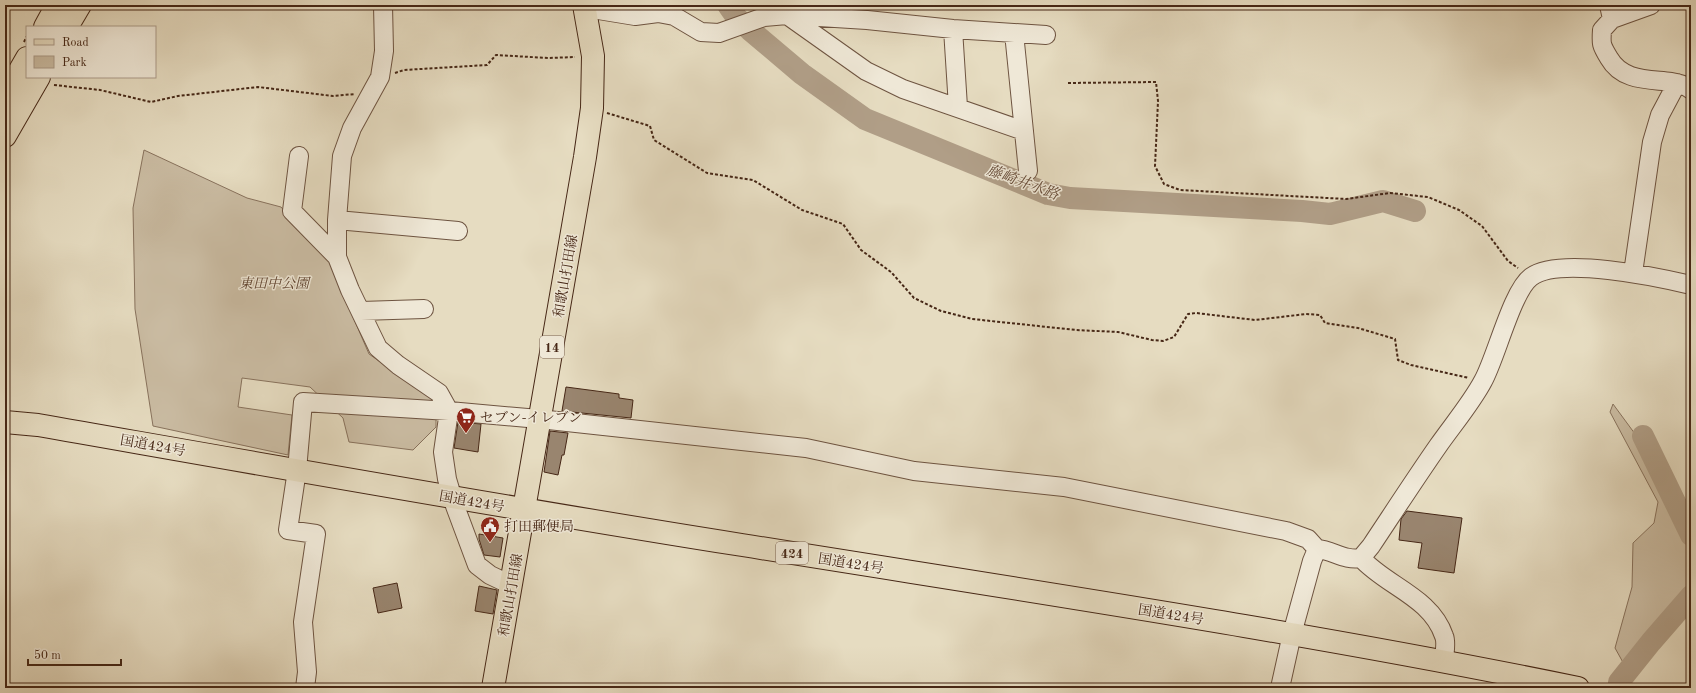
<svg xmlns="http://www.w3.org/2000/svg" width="1696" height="693" viewBox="0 0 1696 693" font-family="'Old Standard TT','Noto Serif JP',serif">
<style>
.green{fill:#cbbda4;stroke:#88725d}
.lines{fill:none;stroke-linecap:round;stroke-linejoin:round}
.river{stroke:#b09e87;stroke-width:22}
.building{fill:#99856f;stroke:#462716}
.minor-casing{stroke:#6e5441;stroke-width:20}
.major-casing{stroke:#462716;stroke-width:24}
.highway-casing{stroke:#462716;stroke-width:24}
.path{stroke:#462716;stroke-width:2;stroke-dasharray:3 2;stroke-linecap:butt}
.minor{stroke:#efe8d7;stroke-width:18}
.major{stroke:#e6dcc1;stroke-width:22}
.highway{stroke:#e6dcc1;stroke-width:22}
.labels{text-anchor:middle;stroke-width:3;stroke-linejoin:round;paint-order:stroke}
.shield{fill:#efe8d7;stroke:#796150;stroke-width:1}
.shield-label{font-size:13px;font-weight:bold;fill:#462716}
.street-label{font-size:14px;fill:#462716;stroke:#efe8d7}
.park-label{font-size:14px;font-style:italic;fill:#614532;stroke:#efe8d7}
.poi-label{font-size:14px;fill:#462716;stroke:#efe8d7;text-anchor:start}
.water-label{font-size:15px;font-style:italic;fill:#664b38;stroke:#efe8d7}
</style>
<rect width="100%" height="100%" fill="#e6dcc1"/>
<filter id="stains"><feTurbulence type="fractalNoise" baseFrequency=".005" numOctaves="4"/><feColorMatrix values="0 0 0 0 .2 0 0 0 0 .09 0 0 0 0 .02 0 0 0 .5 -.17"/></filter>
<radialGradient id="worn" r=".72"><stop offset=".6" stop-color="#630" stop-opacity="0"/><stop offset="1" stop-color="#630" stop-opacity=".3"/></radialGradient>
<!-- green -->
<path class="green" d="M 144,150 L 247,198 L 281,207 L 329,261 L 369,354 L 436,401 L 436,427 L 413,450 L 349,442 L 343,418 L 310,387 L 242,378 L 238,407 L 292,415 L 288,455 L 153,426 L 135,309 L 133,208 Z
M 1613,404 L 1638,438 L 1691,553 L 1691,588 L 1689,593 L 1625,666 L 1615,648 L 1632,587 L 1633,543 L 1654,523 L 1658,502 L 1610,412 Z"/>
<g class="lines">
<!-- river -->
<path class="river" d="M 728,5 L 737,18 L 750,30 L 802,74 L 865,119 L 1048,194 L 1070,198 L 1302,211 L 1330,214 L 1383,201 L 1415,211
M 1643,436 L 1691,535
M 1619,682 L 1651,642 L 1691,596"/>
</g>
<!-- building -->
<path class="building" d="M 566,387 L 619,394 L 619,398 L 633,400 L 631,418 L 562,411 Z
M 458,422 L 481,424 L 478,452 L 454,448 Z
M 550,431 L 568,433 L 564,455 L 562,455 L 558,475 L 544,472 Z
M 1407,511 L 1462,518 L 1454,573 L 1418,568 L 1422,543 L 1399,540 L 1401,519 Z
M 479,534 L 503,538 L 500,557 L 484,555 L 479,539 Z
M 397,583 L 402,608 L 378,613 L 373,588 Z
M 479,586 L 497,590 L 493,614 L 475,611 Z"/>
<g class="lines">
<!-- minor casing -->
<g class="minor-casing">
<path id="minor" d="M 383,5 L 384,51 L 380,77 L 352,128 L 342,156 L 337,220 L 337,257 L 350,290 L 378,348 L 398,365 L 439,393 L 449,411 L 443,452 L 447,479 L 455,506 L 477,565 L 490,575 L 511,585
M 1609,5 L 1612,19 L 1602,30 C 1601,44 1601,45 1609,58 C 1622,81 1648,79 1671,82 C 1678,83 1686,85 1691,90
M 586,8 L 635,16 L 658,13 L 674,16 L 701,32 L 719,33 L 764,17 L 787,15 L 867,20 L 953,29 L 1046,35
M 787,15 L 866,71 L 903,89 L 1024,131
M 1612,19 L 1651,5
M 953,29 L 958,107
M 1014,33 L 1028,171
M 299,156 L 292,211 L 337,257
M 337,220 L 458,231
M 1633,273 L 1652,142 L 1660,115 L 1677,83
M 361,311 L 424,309
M 1361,558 C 1386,586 1431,597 1444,636 C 1447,643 1444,653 1444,661
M 305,688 L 307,672 L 303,622 L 316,534 L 288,530 L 297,470 L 303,402 L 449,411 L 539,419 L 806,448 L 914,471 L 1064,487 L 1286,531 L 1308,539 L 1317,549 C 1333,550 1344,561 1361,558 L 1371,546 C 1393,513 1415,479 1438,446 C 1452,426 1472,402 1483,381 C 1496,358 1512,291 1531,277 C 1559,256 1657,277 1691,285
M 1280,688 L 1292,634 L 1312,561 L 1317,549"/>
</g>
<!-- major casing -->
<g class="major-casing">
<path id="major" d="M 493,688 L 585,157 L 592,108 L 593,56 L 584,5"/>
</g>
<!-- highway casing -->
<g class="highway-casing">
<path id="highway" d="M 45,27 L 57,5
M 67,27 L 80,5
M 5,96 L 27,58
M 5,136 L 39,77
M 5,422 L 38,425 C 272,466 507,508 742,545 C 1021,590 1301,631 1578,688"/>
</g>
<!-- path -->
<path class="path" d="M 24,42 L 27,36
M 395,73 L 404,70 L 487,65 L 496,55 L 548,58 L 575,57
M 1068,83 L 1156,82 L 1158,101 L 1155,166 L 1164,184 L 1180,190 L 1346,199 L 1390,193 L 1428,197 L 1459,210 L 1482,226 L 1508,261 L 1518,268
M 54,85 L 100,90 L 151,102 L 178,96 L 258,87 L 333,96 L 355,94
M 607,113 L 650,126 L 654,140 L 707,173 L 753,180 L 802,210 L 843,224 L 861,250 L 891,272 L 914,298 L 941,311 L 972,319 L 1076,330 L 1118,332 L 1152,340 L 1163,341 L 1174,337 L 1188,314 L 1196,313 L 1255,320 L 1306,314 L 1320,315 L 1325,323 L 1358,328 L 1395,339 L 1398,360 L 1411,365 L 1469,378"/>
<!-- minor -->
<use href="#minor" class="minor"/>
<!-- major -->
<use href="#major" class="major"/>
<!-- highway -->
<use href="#highway" class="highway"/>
</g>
<!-- icons -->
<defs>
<g id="supermarket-pin" transform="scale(1)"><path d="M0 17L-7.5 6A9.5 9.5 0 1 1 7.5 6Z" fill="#8f2418" stroke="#efe8d7"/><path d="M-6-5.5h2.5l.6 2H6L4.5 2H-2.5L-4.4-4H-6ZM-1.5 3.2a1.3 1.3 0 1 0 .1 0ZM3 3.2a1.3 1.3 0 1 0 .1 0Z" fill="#fff"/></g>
<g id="civic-pin" transform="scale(1)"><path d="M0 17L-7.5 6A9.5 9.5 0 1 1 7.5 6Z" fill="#8f2418" stroke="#efe8d7"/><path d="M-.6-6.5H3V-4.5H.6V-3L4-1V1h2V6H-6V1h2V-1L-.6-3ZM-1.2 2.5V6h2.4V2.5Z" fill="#fff"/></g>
</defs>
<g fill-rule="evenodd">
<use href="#supermarket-pin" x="466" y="417"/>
<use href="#civic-pin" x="490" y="526"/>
</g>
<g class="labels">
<!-- shield labels -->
<g class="shield">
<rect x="540" y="336" width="24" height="22" rx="3"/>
<rect x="776" y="542" width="32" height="22" rx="3"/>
</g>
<g class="shield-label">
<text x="552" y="352">14</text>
<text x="792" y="558">424</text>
</g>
<!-- street labels -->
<g class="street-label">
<text transform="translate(565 276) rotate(-80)" y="5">和歌山打田線</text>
<text transform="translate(153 445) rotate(10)" y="5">国道424号</text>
<text transform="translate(472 501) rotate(10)" y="5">国道424号</text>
<text transform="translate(851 563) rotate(9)" y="5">国道424号</text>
<text transform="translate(510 595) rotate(-80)" y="5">和歌山打田線</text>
<text transform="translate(1171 614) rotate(9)" y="5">国道424号</text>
</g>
<!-- park labels -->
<g class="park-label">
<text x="274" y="288">東田中公園</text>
</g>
<!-- poi labels -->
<g class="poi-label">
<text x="480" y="422">セブン-イレブン</text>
<text x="504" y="531">打田郵便局</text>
</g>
<!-- water labels -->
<g class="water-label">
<text transform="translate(1023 182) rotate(20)" y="5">藤崎井水路</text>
</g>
</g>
<!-- margin -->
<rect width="1696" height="693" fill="none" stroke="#e6dcc1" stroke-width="20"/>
<rect x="6" y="6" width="1684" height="681" fill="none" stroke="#462716" stroke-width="2"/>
<rect x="10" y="10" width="1676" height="673" fill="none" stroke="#462716"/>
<!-- legend -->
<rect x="26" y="26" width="130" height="52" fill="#efe8d7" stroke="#ab9b8a"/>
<rect x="34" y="39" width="20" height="6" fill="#e6dcc1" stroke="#ab9b8a"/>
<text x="62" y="46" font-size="12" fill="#462716">Road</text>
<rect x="34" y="56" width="20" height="12" fill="#cbbda4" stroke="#ab9b8a"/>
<text x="62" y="66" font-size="12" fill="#462716">Park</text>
<!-- scale -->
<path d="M28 659v6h93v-6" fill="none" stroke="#462716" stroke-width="2"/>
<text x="34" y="659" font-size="12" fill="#462716" stroke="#efe8d7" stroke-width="3" paint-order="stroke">50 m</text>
<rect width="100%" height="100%" filter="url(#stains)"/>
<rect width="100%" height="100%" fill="url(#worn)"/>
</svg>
